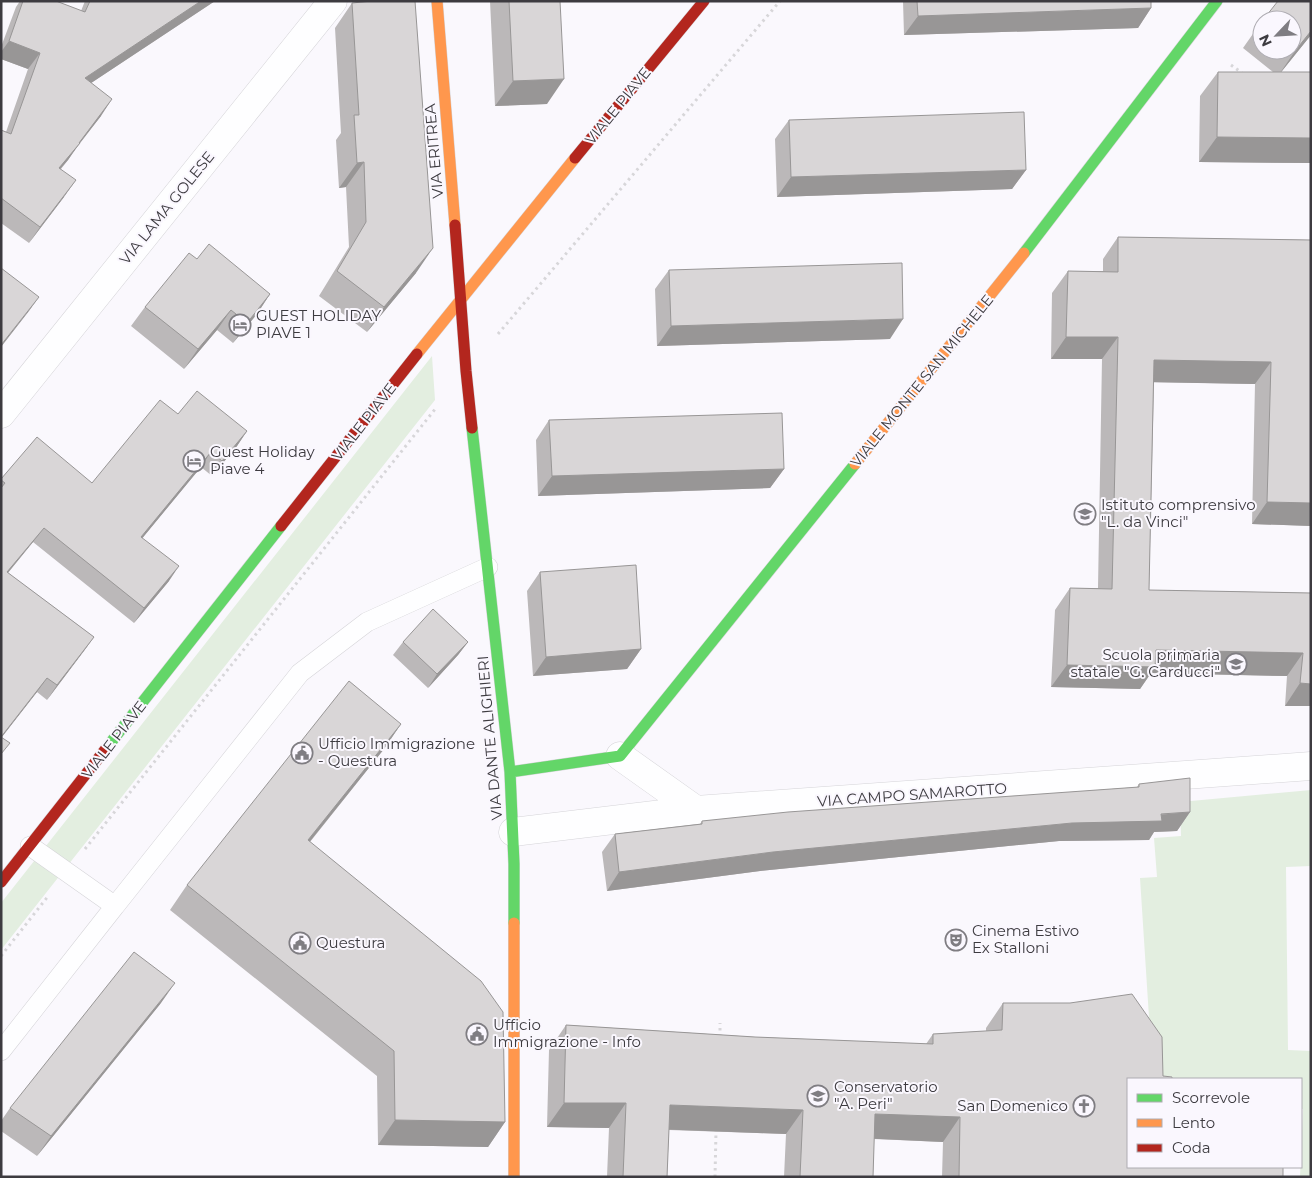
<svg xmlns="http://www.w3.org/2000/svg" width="1312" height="1178" viewBox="0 0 1312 1178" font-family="Montserrat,sans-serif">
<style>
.green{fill:#e3eee0}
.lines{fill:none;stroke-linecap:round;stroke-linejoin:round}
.lane-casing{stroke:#d5d4d8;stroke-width:20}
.street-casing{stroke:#d5d4d8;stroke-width:29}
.fast-casing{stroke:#d5d4d8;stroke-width:12}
.slow-casing{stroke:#d5d4d8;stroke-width:12}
.jam-casing{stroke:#d5d4d8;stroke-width:12}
.path{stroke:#d7d6d9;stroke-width:3;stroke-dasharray:2.5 4;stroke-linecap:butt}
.lane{stroke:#fefeff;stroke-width:19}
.street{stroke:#fefeff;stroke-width:28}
.fast{stroke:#63d668;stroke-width:11}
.slow{stroke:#ff974d;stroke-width:11}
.jam{stroke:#b3261e;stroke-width:11}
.wall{fill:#bbb8b9}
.shaded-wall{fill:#989696}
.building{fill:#d9d6d7;stroke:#989696}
.labels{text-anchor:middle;stroke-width:4;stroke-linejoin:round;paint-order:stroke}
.street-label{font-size:15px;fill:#3d3b40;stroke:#faf7fe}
.poi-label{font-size:15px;fill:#3d3b40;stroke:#faf7fe;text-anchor:start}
</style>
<rect width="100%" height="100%" fill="#faf8fd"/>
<!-- green -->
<path class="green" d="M 432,356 L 435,400 L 1,950 L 1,903 Z
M 1311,790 L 1311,866 L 1286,867 L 1288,1050 L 1311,1051 L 1311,1177 L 1300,1177 L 1303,1109 L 1301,1109 L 1301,1079 L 1153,1079 L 1140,878 L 1157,877 L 1154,838 L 1181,836 L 1180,802 Z"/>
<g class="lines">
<!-- lane casing -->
<g class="lane-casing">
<path id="lane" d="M 30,846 L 115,906 L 300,673 L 367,622 L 488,567
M 1,1051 L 115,906"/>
</g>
<!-- street casing -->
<g class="street-casing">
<path id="street" d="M 1,414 L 333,1
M 620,756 L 696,810
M 513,832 L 696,810 L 1311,766"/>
</g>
<!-- fast casing -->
<g class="fast-casing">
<path id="fast" d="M 1024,253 L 1217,1
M 472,428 L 510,772 L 514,864 L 514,923
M 108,746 L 281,526
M 510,772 L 620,756 L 855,464"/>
</g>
<!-- slow casing -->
<g class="slow-casing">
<path id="slow" d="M 437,1 L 455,225
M 417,354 L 575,158
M 855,464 L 1024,253
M 514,923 L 514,1177"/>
</g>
<!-- jam casing -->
<g class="jam-casing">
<path id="jam" d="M 575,158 L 704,1
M 455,225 L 466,371 L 472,428
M 281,526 L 417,354
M 1,882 L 108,746"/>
</g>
<!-- path -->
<path class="path" d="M 1231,65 L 1242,73
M 498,334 L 780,1
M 85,849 L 436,408
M 1,956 L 49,895
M 720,1037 L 720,1023
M 715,1177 L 716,1131"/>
<!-- lane -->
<use href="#lane" class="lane"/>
<!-- street -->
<use href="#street" class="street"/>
<!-- fast -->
<use href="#fast" class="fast"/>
<!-- slow -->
<use href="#slow" class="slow"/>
<!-- jam -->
<use href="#jam" class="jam"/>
</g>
<!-- wall -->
<path class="wall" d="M 20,1 L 56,1 L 81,11 L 85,1 L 215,1 L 91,83 L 101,116 L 79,143 L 68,160 L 61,169 L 64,197 L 29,243 L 1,223 L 1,130 L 6,132 L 28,69 L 1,59 L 1,47 L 16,7 Z
M 490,1 L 560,1 L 547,104 L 495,106 Z
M 903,1 L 1151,1 L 1151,8 L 1138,28 L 904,35 Z
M 352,3 L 416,273 L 367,332 L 319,296 L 349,247 L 346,187 L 339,188 L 336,140 L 341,133 L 335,28 Z
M 1292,20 L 1311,35 L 1281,72 L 1311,72 L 1311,163 L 1199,162 L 1200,96 L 1218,72 L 1273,72 L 1243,48 L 1262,21 L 1262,50 L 1292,50 Z
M 789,120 L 1026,170 L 1012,189 L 777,197 L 775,139 Z
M 1118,237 L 1311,240 L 1311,526 L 1252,524 L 1255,384 L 1154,382 L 1149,590 L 1311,593 L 1311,706 L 1285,706 L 1287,676 L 1151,673 L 1140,689 L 1051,687 L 1055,610 L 1070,588 L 1098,588 L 1102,359 L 1051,359 L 1052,293 L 1068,271 L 1103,271 L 1103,259 Z
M 197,259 L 270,294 L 257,314 L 233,343 L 217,330 L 184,369 L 131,326 L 145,307 Z
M 669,270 L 890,339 L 657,346 L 655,289 Z
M 178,414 L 247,431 L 237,446 L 212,476 L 201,467 L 142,538 L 169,581 L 134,623 L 33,542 L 8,573 L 94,637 L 47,700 L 37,692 L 2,737 L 1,755 L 1,479 L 92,483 Z
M 549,420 L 784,469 L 770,488 L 538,496 L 536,440 Z
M 540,572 L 641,649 L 627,669 L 533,676 L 527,591 Z
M 403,642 L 468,642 L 458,655 L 428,688 L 393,655 Z
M 401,724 L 384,749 L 310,842 L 505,1122 L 488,1147 L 378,1145 L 377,1076 L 170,910 L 187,885 Z
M 1139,784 L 1190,812 L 1177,831 L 1154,832 L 1149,840 L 1059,841 L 760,871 L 607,891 L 602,852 L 615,834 L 700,824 L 702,821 L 1137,787 Z
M 161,1003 L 37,1156 L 1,1131 L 1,1121 L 10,1108 Z
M 1003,1003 L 1128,1167 L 1283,1177 L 942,1177 L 943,1142 L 874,1139 L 873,1177 L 784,1177 L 786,1134 L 669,1130 L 667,1177 L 607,1177 L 609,1128 L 547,1127 L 549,1050 L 566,1025 L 755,1037 L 926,1044 L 933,1034 L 986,1031 L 986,1028 Z"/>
<!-- shaded-wall -->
<path class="shaded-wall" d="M 201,1 L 215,1 L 73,95 L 85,78 Z
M 1151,8 L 1138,28 L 904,35 L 918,16 Z
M 1311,31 L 1311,35 L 1278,76 L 1295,51 Z
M 9,41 L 40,53 L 28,69 L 1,59 L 1,52 Z
M 564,79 L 547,104 L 495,106 L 513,81 Z
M 112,99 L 101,116 L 74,151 L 80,143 L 68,160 L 47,184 L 59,168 Z
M 1217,137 L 1311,138 L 1311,163 L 1199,162 Z
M 364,162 L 346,187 L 339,188 L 357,163 Z
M 1026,170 L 1012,189 L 777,197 L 791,177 Z
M 76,180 L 64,197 L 29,243 L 40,227 Z
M 433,248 L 416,273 L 367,332 L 384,307 Z
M 270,294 L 257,314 L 233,343 L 247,323 Z
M 39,297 L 29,311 L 1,347 L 1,345 Z
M 231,310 L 217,330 L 184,369 L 198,349 Z
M 903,319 L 890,339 L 657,346 L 671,326 Z
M 1066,337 L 1118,337 L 1102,359 L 1051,359 Z
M 1154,360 L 1271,362 L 1255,384 L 1139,382 Z
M 247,431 L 237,446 L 212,476 L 222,461 Z
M 211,452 L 201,467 L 131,552 L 141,537 Z
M 784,469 L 770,488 L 538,496 L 552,476 Z
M 1267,502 L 1311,503 L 1311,526 L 1252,524 Z
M 44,528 L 33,542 L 1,581 L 7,572 Z
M 179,566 L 169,581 L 134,623 L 144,608 Z
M 94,637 L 84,651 L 47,700 L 57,685 Z
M 468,642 L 458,655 L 428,688 L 437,674 Z
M 641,649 L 627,669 L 533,676 L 546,657 Z
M 1156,650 L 1303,653 L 1287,676 L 1151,673 L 1140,689 L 1051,687 L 1067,665 Z
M 47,678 L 37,692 L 1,738 L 1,737 Z
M 1300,683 L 1311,684 L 1311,706 L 1285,706 Z
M 401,724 L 384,749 L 291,865 L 308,840 Z
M 1190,812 L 1177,831 L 1154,832 L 1149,840 L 1059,841 L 760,871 L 607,891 L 619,872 L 773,852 L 1072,823 Z
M 175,983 L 161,1003 L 37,1156 L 51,1136 Z
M 564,1103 L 626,1103 L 609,1128 L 547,1127 Z
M 670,1105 L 803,1110 L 786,1134 L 653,1129 Z
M 875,1114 L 960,1117 L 943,1142 L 858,1138 Z
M 395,1120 L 505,1122 L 488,1147 L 378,1145 Z"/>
<!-- building -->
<path class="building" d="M 23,1 L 56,1 L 85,12 L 90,1 L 201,1 L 85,78 L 112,99 L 79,143 L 80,143 L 59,168 L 76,180 L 40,227 L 1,198 L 1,130 L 11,134 L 40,53 L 9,41 Z
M 372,1 L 415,1 L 433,248 L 384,307 L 337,271 L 366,222 L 364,162 L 357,163 L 354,115 L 359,115 L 352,3 Z
M 509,1 L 560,1 L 564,79 L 513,81 Z
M 917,1 L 1151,1 L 1151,8 L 918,16 Z
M 1278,1 L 1311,1 L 1311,31 L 1295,51 L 1292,48 L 1292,20 L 1263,20 Z
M 1218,72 L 1311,72 L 1311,138 L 1217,137 Z
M 1024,112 L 1026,170 L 791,177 L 789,120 Z
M 1118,237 L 1311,240 L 1311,503 L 1267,502 L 1271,362 L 1154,360 L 1149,590 L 1311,593 L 1311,684 L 1300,683 L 1303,653 L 1156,650 L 1155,667 L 1067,665 L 1070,588 L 1112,589 L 1118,337 L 1066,337 L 1068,271 L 1118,272 Z
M 209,244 L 270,294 L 247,323 L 231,310 L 198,349 L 145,307 L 189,253 L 197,259 Z
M 902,263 L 903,319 L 671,326 L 669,270 Z
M 1,268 L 39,297 L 1,345 Z
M 197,391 L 247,431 L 222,461 L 211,452 L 141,537 L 179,566 L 144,608 L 44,528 L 7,572 L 94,637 L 57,685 L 47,678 L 1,737 L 10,743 L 1,754 L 1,488 L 5,483 L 1,480 L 1,479 L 37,437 L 92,483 L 160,400 L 178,414 Z
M 782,413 L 784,469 L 552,476 L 549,420 Z
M 636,565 L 641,649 L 546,657 L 540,572 Z
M 433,609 L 468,642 L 437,674 L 403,642 Z
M 349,681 L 401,724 L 308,840 L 481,981 L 503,1012 L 505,1122 L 395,1120 L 394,1051 L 187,885 Z
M 1190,778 L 1190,812 L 1161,814 L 1162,821 L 1072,823 L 773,852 L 619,872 L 615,834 L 702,824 L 702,821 L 788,812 L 1139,787 L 1139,784 Z
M 134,952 L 175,983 L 51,1136 L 10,1108 Z
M 1132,994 L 1162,1037 L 1163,1076 L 1172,1077 L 1172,1079 L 1128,1079 L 1128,1167 L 1283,1167 L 1283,1177 L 959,1177 L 960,1117 L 875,1114 L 873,1177 L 800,1177 L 803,1110 L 670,1105 L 667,1177 L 623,1177 L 626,1103 L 564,1103 L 566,1025 L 755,1037 L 933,1044 L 933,1034 L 1002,1030 L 1003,1003 L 1070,1003 Z"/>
<!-- icons -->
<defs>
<g id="hotel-ring" transform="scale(1.125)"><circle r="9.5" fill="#faf7fe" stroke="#7f7d82" stroke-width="1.5"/><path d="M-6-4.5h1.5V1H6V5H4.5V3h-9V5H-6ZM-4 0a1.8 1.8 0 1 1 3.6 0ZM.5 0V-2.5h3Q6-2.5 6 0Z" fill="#7f7d82"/></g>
<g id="school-ring" transform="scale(1.125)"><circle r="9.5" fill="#faf7fe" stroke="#7f7d82" stroke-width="1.5"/><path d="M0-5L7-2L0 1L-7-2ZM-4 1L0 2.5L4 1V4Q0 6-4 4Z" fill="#7f7d82"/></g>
<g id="civic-ring" transform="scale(1.125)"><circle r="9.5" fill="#faf7fe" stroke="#7f7d82" stroke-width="1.5"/><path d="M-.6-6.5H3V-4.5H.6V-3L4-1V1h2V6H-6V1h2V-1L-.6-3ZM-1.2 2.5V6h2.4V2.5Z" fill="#7f7d82"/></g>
<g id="theatre-ring" transform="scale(1.125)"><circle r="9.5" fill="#faf7fe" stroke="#7f7d82" stroke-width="1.5"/><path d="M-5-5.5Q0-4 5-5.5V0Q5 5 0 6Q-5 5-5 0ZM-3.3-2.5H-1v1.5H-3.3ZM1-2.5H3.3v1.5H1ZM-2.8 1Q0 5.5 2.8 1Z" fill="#7f7d82"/></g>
<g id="university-ring" transform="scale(1.125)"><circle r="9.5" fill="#faf7fe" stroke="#7f7d82" stroke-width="1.5"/><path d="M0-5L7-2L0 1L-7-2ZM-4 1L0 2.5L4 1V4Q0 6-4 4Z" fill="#7f7d82"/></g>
<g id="church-ring" transform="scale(1.125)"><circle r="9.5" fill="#faf7fe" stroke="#7f7d82" stroke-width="1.5"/><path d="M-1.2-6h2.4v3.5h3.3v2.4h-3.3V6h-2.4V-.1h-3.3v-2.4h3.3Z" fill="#7f7d82"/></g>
</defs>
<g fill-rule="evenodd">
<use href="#hotel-ring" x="240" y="325"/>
<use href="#hotel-ring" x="194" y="461"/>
<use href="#school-ring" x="1085" y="514"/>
<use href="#school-ring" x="1236" y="664"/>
<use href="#civic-ring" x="302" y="753"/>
<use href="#theatre-ring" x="956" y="940"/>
<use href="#civic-ring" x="300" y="943"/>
<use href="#civic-ring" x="477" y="1034"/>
<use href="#university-ring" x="818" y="1096"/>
<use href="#church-ring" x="1084" y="1106"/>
</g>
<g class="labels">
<!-- street labels -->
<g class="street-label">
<text transform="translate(618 106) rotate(-51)" y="5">VIALE PIAVE</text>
<text transform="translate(434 151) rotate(-95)" y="5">VIA ERITREA</text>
<text transform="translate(167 208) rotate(-51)" y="5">VIA LAMA GOLESE</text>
<text transform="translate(922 381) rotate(-51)" y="5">VIALE MONTE SAN MICHELE</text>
<text transform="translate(364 422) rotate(-52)" y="5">VIALE PIAVE</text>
<text transform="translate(490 738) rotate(-95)" y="5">VIA DANTE ALIGHIERI</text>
<text transform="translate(114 740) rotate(-52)" y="5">VIALE PIAVE</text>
<text transform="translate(912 795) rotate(-4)" y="5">VIA CAMPO SAMAROTTO</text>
</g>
<!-- poi labels -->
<g class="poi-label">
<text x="256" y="321">GUEST HOLIDAY<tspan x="256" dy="17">PIAVE 1</tspan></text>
<text x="210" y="457">Guest Holiday<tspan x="210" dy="17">Piave 4</tspan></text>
<text x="1101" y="510">Istituto comprensivo<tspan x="1101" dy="17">"L. da Vinci"</tspan></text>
<text x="1220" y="660" text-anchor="end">Scuola primaria<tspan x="1220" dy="17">statale "G. Carducci"</tspan></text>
<text x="318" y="749">Ufficio Immigrazione<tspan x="318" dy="17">- Questura</tspan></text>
<text x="972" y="936">Cinema Estivo<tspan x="972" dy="17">Ex Stalloni</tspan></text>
<text x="316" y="948">Questura</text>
<text x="493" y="1030">Ufficio<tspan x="493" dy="17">Immigrazione - Info</tspan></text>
<text x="834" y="1092">Conservatorio<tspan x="834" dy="17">"A. Peri"</tspan></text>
<text x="1068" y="1111" text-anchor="end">San Domenico</text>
</g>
</g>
<!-- border -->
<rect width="1312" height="1178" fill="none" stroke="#3d3b40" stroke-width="5"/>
<!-- legend -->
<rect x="1127" y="1078" width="175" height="90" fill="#faf7fe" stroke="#aeacb2"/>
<rect x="1137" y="1094" width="25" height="8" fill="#63d668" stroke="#aeacb2"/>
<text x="1172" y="1103" font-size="15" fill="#3d3b40">Scorrevole</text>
<rect x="1137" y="1119" width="25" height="8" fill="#ff974d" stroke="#aeacb2"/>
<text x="1172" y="1128" font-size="15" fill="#3d3b40">Lento</text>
<rect x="1137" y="1144" width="25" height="8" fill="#b3261e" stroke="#aeacb2"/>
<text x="1172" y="1153" font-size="15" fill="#3d3b40">Coda</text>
<!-- north arrow -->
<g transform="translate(1277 35) rotate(245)"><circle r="24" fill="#faf7fe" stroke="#aeacb2"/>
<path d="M0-4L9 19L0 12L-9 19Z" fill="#7f7d82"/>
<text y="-8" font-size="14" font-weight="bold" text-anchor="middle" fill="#3d3b40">N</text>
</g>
</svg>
